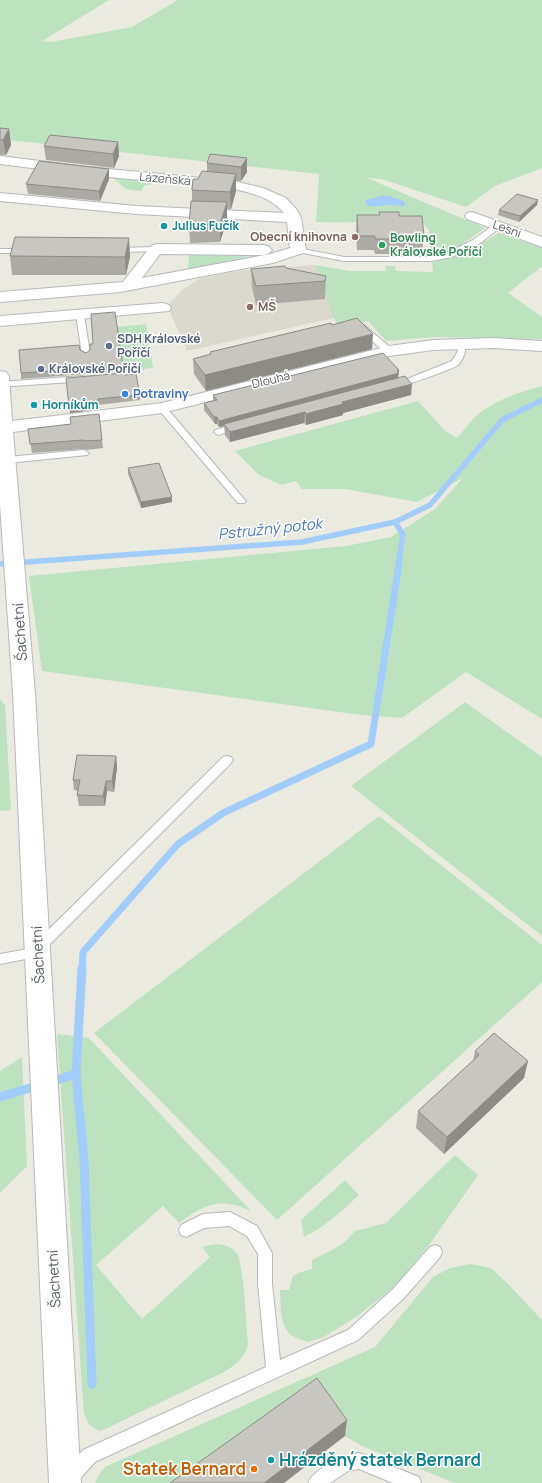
<svg xmlns="http://www.w3.org/2000/svg" width="542" height="1483" viewBox="0 0 542 1483" font-family="Manrope,sans-serif">
<style>
.education{fill:#dbd9ce}
.green{fill:#bde2c0}
.water{fill:#a2cdfa}
.lines{fill:none;stroke-linecap:round;stroke-linejoin:round}
.stream-far2{stroke:#a2cdfa;stroke-width:5.5}
.stream-far1{stroke:#a2cdfa;stroke-width:7}
.stream{stroke:#a2cdfa;stroke-width:9}
.lane-casing{stroke:#b6b8bc;stroke-width:2}
.street-casing{stroke:#b6b8bc;stroke-width:2}
.lane{fill:#fff;fill-rule:evenodd}
.street{fill:#fff;fill-rule:evenodd}
.wall{fill:#acaaa5}
.shaded-wall{fill:#8c8b86}
.building{fill:#c8c6c0;stroke:#8c8b86}
.culture-dot{fill:#0f9aa8;stroke:#fff;stroke-width:1.5}
.education-dot{fill:#8d6e63;stroke:#fff;stroke-width:1.5}
.leisure-dot{fill:#2e9e5b;stroke:#fff;stroke-width:1.5}
.service-dot{fill:#5c6f8a;stroke:#fff;stroke-width:1.5}
.shop-dot{fill:#3f7fe0;stroke:#fff;stroke-width:1.5}
.food-dot{fill:#e8710a;stroke:#fff;stroke-width:1.5}
.labels{text-anchor:middle;stroke-width:3;stroke-linejoin:round;paint-order:stroke}
.far-street-label{font-size:12px;fill:#595c60;stroke:#fff}
.far-culture-label{font-size:12px;font-weight:bold;fill:#0d838f;stroke:#fff;text-anchor:start}
.far-education-label{font-size:12px;font-weight:bold;fill:#785e54;stroke:#fff;text-anchor:end}
.far-leisure-label{font-size:12px;font-weight:bold;fill:#27864d;stroke:#fff;text-anchor:start}
.far-service-label{font-size:12px;font-weight:bold;fill:#4e5e75;stroke:#fff;text-anchor:start}
.far-shop-label{font-size:12px;font-weight:bold;fill:#366cbe;stroke:#fff;text-anchor:start}
.street-label{font-size:14px;fill:#595c60;stroke:#fff}
.water-label{font-size:15px;font-style:italic;fill:#4777bb;stroke:#fff}
.near-culture-label{font-size:17px;font-weight:bold;fill:#0d838f;stroke:#fff;text-anchor:start}
.near-food-label{font-size:17px;font-weight:bold;fill:#c56008;stroke:#fff;text-anchor:end}
</style>
<rect width="100%" height="100%" fill="#ebeae0"/>
<!-- education -->
<path class="education" d="M 315,265 L 334,318 L 187,351 L 169,310 L 169,304 L 182,290 L 199,279 L 227,273 L 247,270 Z"/>
<!-- green -->
<path class="green" d="M 0,0 L 109,0 L 42,41 L 51,42 L 132,27 L 178,0 L 542,0 L 542,168 L 495,186 L 466,207 L 382,179 L 367,178 L 485,228 L 454,250 L 430,255 L 429,230 L 423,223 L 316,222 L 319,174 L 0,139 Z
M 108,174 L 154,180 L 152,184 L 144,186 L 141,191 L 126,189 Z
M 499,233 L 542,248 L 542,266 L 508,293 L 542,317 L 542,339 L 434,337 L 386,341 L 368,321 L 339,327 L 334,318 L 315,265 L 350,271 L 386,271 L 385,266 L 395,266 L 396,271 L 433,272 L 432,263 L 466,252 Z
M 189,254 L 251,254 L 249,256 L 188,269 Z
M 146,324 L 153,368 L 124,371 L 117,327 Z
M 542,386 L 542,719 L 466,672 L 402,718 L 361,715 L 42,671 L 29,576 L 346,546 L 391,537 L 435,509 L 463,478 L 417,502 L 345,489 L 302,489 L 296,481 L 282,485 L 259,475 L 235,451 L 418,401 L 445,431 L 457,438 C 463,432 469,423 475,417 C 493,401 519,392 542,386 Z
M 0,699 L 5,705 L 11,810 L 0,811 Z
M 465,702 L 542,757 L 542,936 L 351,786 Z
M 379,816 L 542,945 L 542,982 L 277,1220 L 94,1033 Z
M 57,1034 L 89,1038 L 252,1212 C 223,1196 204,1204 179,1223 L 163,1206 L 96,1265 L 142,1319 L 210,1257 L 202,1247 C 213,1243 227,1242 236,1252 C 244,1261 246,1328 248,1344 C 244,1359 237,1363 226,1371 L 101,1431 C 91,1428 88,1424 84,1414 Z
M 22,1057 L 27,1166 L 0,1193 L 0,1071 Z
M 455,1155 L 478,1175 L 432,1241 L 397,1285 L 356,1317 L 324,1337 L 308,1342 C 303,1340 295,1338 291,1335 C 279,1325 281,1304 280,1290 L 289,1290 L 293,1276 L 301,1272 L 312,1269 L 312,1260 L 334,1249 L 346,1241 L 355,1231 L 386,1223 Z
M 345,1180 L 359,1195 C 342,1211 325,1227 304,1237 L 301,1220 Z
M 471,1264 L 491,1268 L 509,1285 L 542,1320 L 542,1483 L 455,1483 L 362,1446 L 345,1436 L 316,1396 L 194,1483 L 95,1483 L 100,1473 L 105,1467 L 375,1347 L 433,1277 L 450,1268 Z"/>
<!-- water -->
<path class="water" d="M 381,196 L 389,196 L 404,201 L 405,206 C 398,207 393,204 388,205 C 380,205 371,210 365,203 L 366,200 Z"/>
<g class="lines">
<!-- stream-far2 -->
<path class="stream-far2" d="M 395,522 L 403,535 L 398,565
M 0,564 L 302,542 L 395,522 L 430,505 L 502,420 L 542,400"/>
<!-- stream-far1 -->
<path class="stream-far1" d="M 82,969 L 83,952 L 178,844 L 223,813 L 371,744 L 399,564"/>
<!-- stream -->
<path class="stream" d="M 76,1074 L 84,1160 L 92,1384
M 50,1082 L 76,1074 L 82,968
M 0,1097 L 40,1085"/>
<!-- lane casing -->
<g class="lane-casing">
<path id="lane" d="M 495,224 L 501,224 L 502,226 L 479,244 L 452,257 L 431,261 L 344,261 L 298,252 L 294,250 L 298,248 L 344,257 L 431,257 L 447,253 L 473,240 Z
M 156,247 L 159,247 L 159,251 L 116,252 L 112,250 L 116,248 Z
M 0,249 L 25,249 L 29,251 L 25,253 L 0,253 Z
M 77,313 L 80,313 L 84,315 L 90,354 L 86,357 L 82,354 L 76,315 Z
M 358,325 L 364,325 L 392,349 L 393,351 L 392,353 L 386,353 L 358,329 L 357,327 Z
M 461,341 L 465,344 C 466,351 464,358 459,364 C 453,370 405,385 395,388 L 391,385 L 392,383 L 407,379 L 452,361 L 458,351 L 457,344 Z
M 82,376 L 85,377 L 86,379 L 85,381 L 0,387 L 1,382 Z
M 162,405 L 165,406 L 244,499 L 246,501 L 244,503 L 238,503 L 159,410 L 158,408 Z
M 239,423 L 243,426 L 242,428 L 218,435 L 214,432 L 215,430 Z
M 84,450 L 89,453 L 87,455 L 7,463 L 2,460 L 7,457 Z
M 227,756 L 231,757 L 233,760 L 231,763 L 43,951 L 41,956 L 0,964 L 0,954 L 33,948 L 35,943 L 223,757 Z
M 230,1212 L 257,1226 L 272,1253 L 272,1284 L 280,1360 L 348,1330 L 393,1289 L 430,1247 L 435,1245 L 440,1247 L 442,1252 L 440,1257 L 403,1299 L 358,1340 L 95,1462 L 76,1483 L 57,1483 L 59,1477 L 83,1450 L 266,1367 L 258,1284 L 258,1254 L 247,1236 L 229,1226 L 204,1228 L 186,1237 L 181,1235 L 179,1230 L 181,1225 L 203,1214 Z
M 359,1453 L 419,1477 L 421,1483 L 393,1483 L 359,1469 L 348,1471 L 330,1483 L 308,1483 C 314,1468 344,1456 359,1453 Z"/>
</g>
<!-- street casing -->
<g class="street-casing">
<path id="street" d="M 0,156 L 88,167 L 234,181 L 263,188 L 286,198 L 297,210 L 301,218 L 306,250 L 303,253 L 273,263 L 120,292 L 0,302 L 0,292 L 123,282 L 151,246 L 156,244 L 264,245 L 269,247 L 272,250 L 269,253 L 264,255 L 160,254 L 142,278 L 270,254 L 290,248 L 287,222 L 136,214 L 0,201 L 0,193 L 136,206 L 284,213 C 272,198 252,193 234,189 L 88,175 L 0,164 Z
M 472,212 L 542,237 L 542,247 L 467,219 L 465,216 L 467,213 Z
M 163,303 L 169,305 L 171,308 L 169,311 L 0,326 L 0,316 Z
M 494,338 L 542,341 L 542,351 L 494,348 L 433,350 L 389,356 L 162,413 L 13,432 L 35,693 L 81,1483 L 49,1483 L 13,693 L 0,504 L 0,371 L 6,372 L 9,376 L 12,421 L 162,403 L 389,346 L 433,340 Z"/>
</g>
<!-- lane -->
<use href="#lane" class="lane"/>
<!-- street -->
<use href="#street" class="street"/>
</g>
<!-- wall -->
<path class="wall" d="M 0,128 L 9,129 L 11,145 L 6,155 L 0,155 Z
M 118,142 L 119,156 L 114,168 L 46,160 L 44,146 Z
M 247,158 L 247,172 L 241,181 L 236,181 L 236,191 L 231,209 L 227,209 L 227,220 L 220,242 L 190,243 L 189,225 L 192,201 L 192,190 L 198,179 L 207,171 L 207,163 Z
M 109,179 L 100,201 L 28,194 L 26,184 Z
M 537,205 L 519,222 L 498,215 L 499,210 Z
M 379,212 L 399,216 L 424,236 L 422,251 L 406,250 L 406,254 L 375,254 L 374,250 L 357,250 L 356,230 L 357,215 L 379,215 Z
M 10,256 L 130,256 L 126,275 L 12,275 Z
M 286,268 L 326,276 L 325,299 L 256,305 L 252,287 L 251,269 Z
M 332,325 L 372,349 L 206,391 L 194,374 L 193,359 L 210,355 L 210,352 Z
M 80,350 L 86,353 L 123,366 L 124,371 L 21,379 L 21,373 Z
M 125,375 L 140,395 L 140,400 L 98,405 L 99,409 L 70,413 Z
M 398,377 L 398,378 L 411,395 L 343,413 L 343,415 L 306,425 L 304,423 L 230,442 L 225,435 L 224,426 L 219,427 L 217,424 L 215,424 L 204,410 L 204,403 L 213,401 L 213,395 Z
M 99,414 L 103,448 L 87,450 L 84,449 L 32,453 L 28,429 L 71,424 Z
M 128,468 L 172,502 L 141,508 L 128,474 Z
M 116,756 L 117,767 L 114,792 L 107,791 L 105,806 L 79,806 L 77,795 L 78,791 L 74,790 L 73,780 Z
M 475,1051 L 524,1078 L 444,1154 L 416,1128 L 418,1111 L 473,1061 Z"/>
<!-- shaded-wall -->
<path class="shaded-wall" d="M 9,129 L 11,145 L 6,155 L 3,140 Z
M 118,142 L 119,156 L 114,168 L 113,154 Z
M 247,158 L 247,172 L 241,181 L 241,167 Z
M 109,169 L 109,179 L 100,201 L 99,191 Z
M 236,174 L 236,191 L 231,209 L 230,192 Z
M 538,200 L 537,205 L 519,222 L 520,216 Z
M 227,202 L 227,220 L 220,242 L 220,224 Z
M 129,238 L 130,256 L 126,275 L 125,257 Z
M 373,334 L 372,349 L 206,391 L 205,375 Z
M 399,370 L 398,380 L 224,424 L 224,426 L 219,427 L 219,421 Z
M 412,384 L 411,395 L 343,413 L 343,415 L 306,425 L 306,414 L 342,402 Z
M 98,404 L 99,409 L 70,413 L 69,407 Z
M 305,412 L 304,423 L 230,442 L 230,432 Z
M 214,417 L 217,417 L 217,424 L 215,424 Z
M 172,497 L 172,502 L 141,508 L 141,502 Z
M 116,756 L 117,767 L 114,792 L 112,781 Z
M 106,781 L 107,791 L 105,806 L 103,796 Z
M 528,1061 L 524,1078 L 444,1154 L 447,1137 Z
M 347,1420 L 345,1436 L 284,1483 L 264,1483 Z"/>
<!-- building -->
<path class="building" d="M 0,128 L 9,129 L 3,140 L 0,140 Z
M 50,135 L 118,142 L 113,154 L 44,146 Z
M 210,154 L 247,158 L 241,167 L 207,163 Z
M 39,161 L 109,169 L 99,191 L 26,184 Z
M 202,171 L 236,174 L 230,192 L 192,190 L 193,179 L 198,179 Z
M 517,194 L 538,200 L 520,216 L 499,210 Z
M 191,201 L 227,202 L 220,224 L 189,225 Z
M 379,212 L 399,212 L 399,216 L 422,216 L 424,236 L 407,236 L 407,239 L 375,239 L 375,236 L 358,236 L 357,215 L 380,215 Z
M 15,237 L 129,238 L 125,257 L 10,256 Z
M 285,266 L 286,268 L 326,276 L 325,281 L 256,286 L 251,269 Z
M 115,312 L 123,366 L 21,373 L 19,350 L 79,345 L 80,350 L 86,353 L 90,350 L 90,344 L 93,344 L 91,314 Z
M 357,318 L 373,334 L 205,375 L 193,359 L 211,354 L 210,352 L 331,323 L 332,325 Z
M 383,353 L 399,370 L 397,371 L 399,373 L 219,421 L 217,417 L 214,417 L 204,403 L 217,400 L 213,395 Z
M 124,373 L 125,375 L 136,374 L 140,395 L 98,399 L 98,404 L 69,407 L 66,378 Z
M 405,376 L 412,384 L 342,402 L 343,404 L 306,414 L 305,412 L 230,432 L 224,424 Z
M 99,414 L 102,440 L 86,441 L 83,440 L 30,444 L 28,429 L 71,424 L 70,417 Z
M 159,463 L 172,497 L 141,502 L 128,468 Z
M 77,755 L 116,756 L 112,781 L 106,781 L 103,796 L 77,795 L 80,780 L 73,780 Z
M 494,1033 L 528,1061 L 447,1137 L 418,1111 L 479,1055 L 475,1051 Z
M 317,1378 L 347,1420 L 264,1483 L 170,1483 Z"/>
<!-- markers -->
<g class="culture-dot">
<circle cx="164" cy="226" r="4"/>
<circle cx="34" cy="405" r="4"/>
<circle cx="271" cy="1460" r="4"/>
</g>
<g class="education-dot">
<circle cx="355" cy="237" r="4"/>
<circle cx="250" cy="307" r="4"/>
</g>
<circle class="leisure-dot" cx="382" cy="245" r="4"/>
<g class="service-dot">
<circle cx="109" cy="346" r="4"/>
<circle cx="41" cy="369" r="4"/>
</g>
<circle class="shop-dot" cx="125" cy="394" r="4"/>
<circle class="food-dot" cx="254" cy="1469" r="4"/>
<g class="labels">
<!-- far-street labels -->
<g class="far-street-label">
<text transform="translate(165 179) rotate(5)" y="4">Lázeňská</text>
<text transform="translate(507 229) rotate(20)" y="4">Lesní</text>
<text transform="translate(271 380) rotate(-14)" y="4">Dlouhá</text>
</g>
<!-- far-culture labels -->
<g class="far-culture-label">
<text x="172" y="230">Julius Fučík</text>
<text x="42" y="409">Horníkům</text>
</g>
<!-- far-education labels -->
<g class="far-education-label">
<text x="347" y="241">Obecní knihovna</text>
<text x="258" y="311" text-anchor="start">MŠ</text>
</g>
<!-- far-leisure labels -->
<g class="far-leisure-label">
<text x="390" y="242">Bowling<tspan x="390" dy="14">Královské Poříčí</tspan></text>
</g>
<!-- far-service labels -->
<g class="far-service-label">
<text x="117" y="343">SDH Královské<tspan x="117" dy="14">Poříčí</tspan></text>
<text x="49" y="373">Královské Poříčí</text>
</g>
<!-- far-shop labels -->
<g class="far-shop-label">
<text x="133" y="398">Potraviny</text>
</g>
<!-- street labels -->
<g class="street-label">
<text transform="translate(20 632) rotate(-94)" y="5">Šachetní</text>
<text transform="translate(38 955) rotate(-93)" y="5">Šachetní</text>
<text transform="translate(54 1279) rotate(-93)" y="5">Šachetní</text>
</g>
<!-- water labels -->
<g class="water-label">
<text transform="translate(270 529) rotate(-6)" y="5">Pstružný potok</text>
</g>
<!-- near-culture labels -->
<g class="near-culture-label">
<text x="279" y="1466">Hrázděný statek Bernard</text>
</g>
<!-- near-food labels -->
<g class="near-food-label">
<text x="246" y="1475">Statek Bernard</text>
</g>
</g>
</svg>
